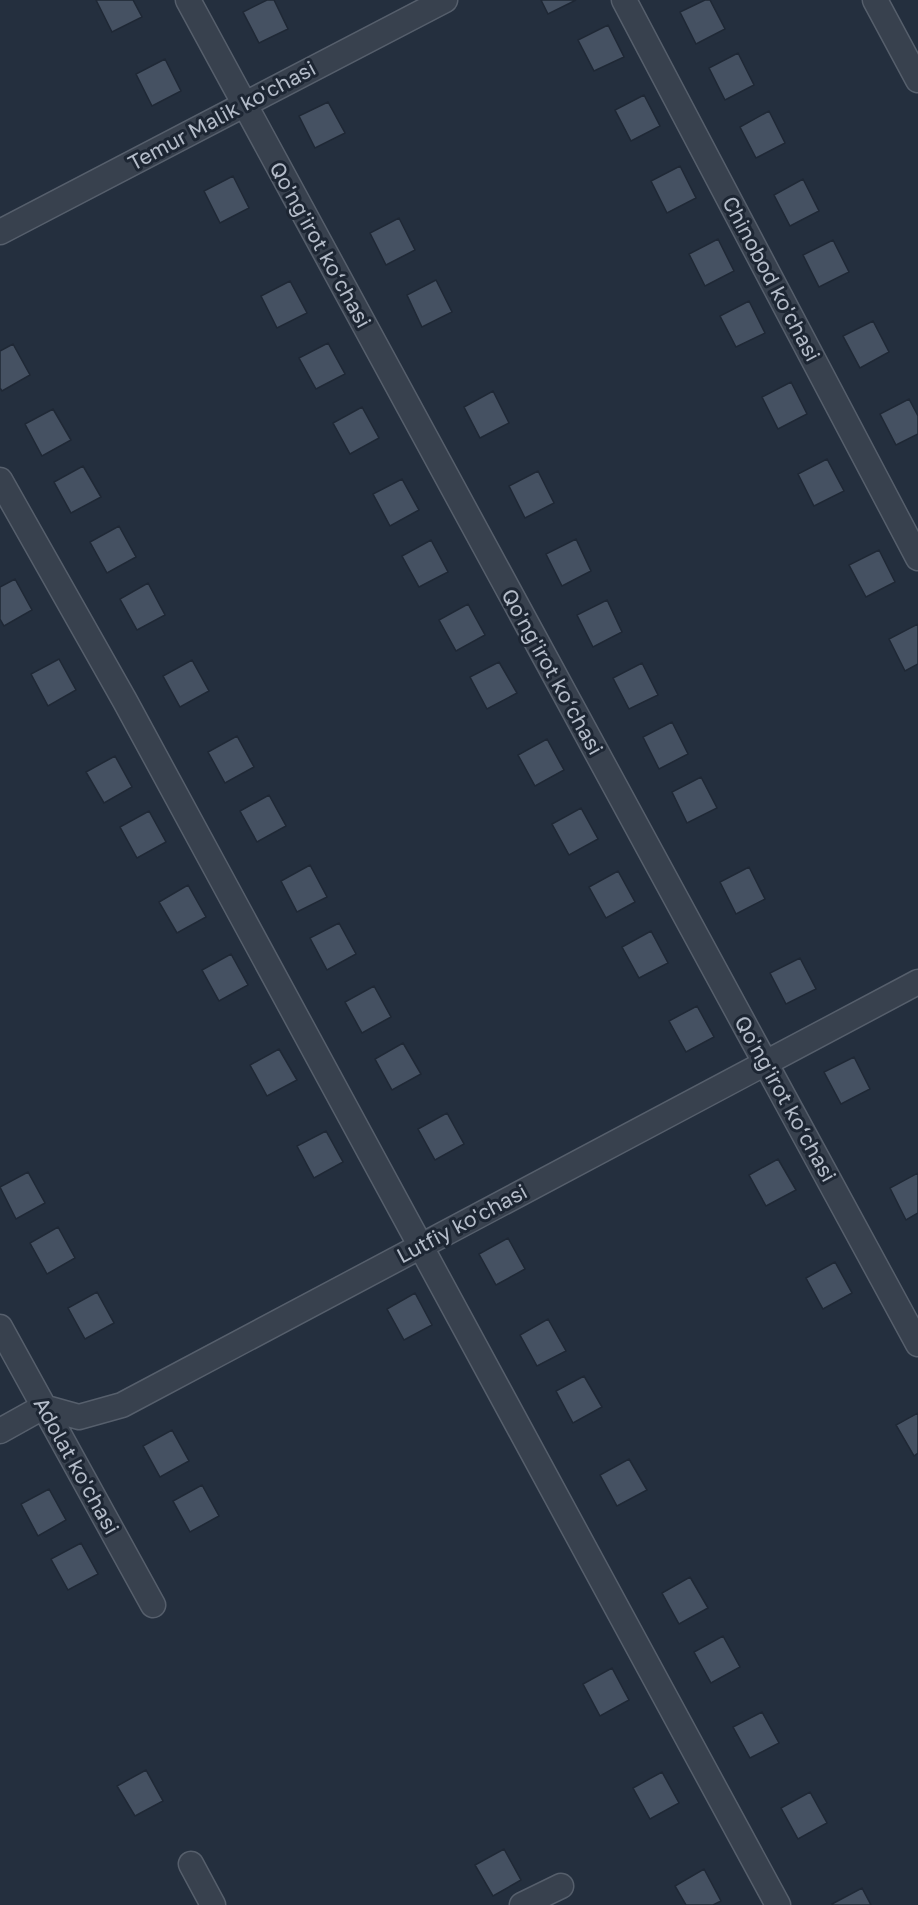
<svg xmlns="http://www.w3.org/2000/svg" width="918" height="1905" viewBox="0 0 918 1905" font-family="'Golos Text',sans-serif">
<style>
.building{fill:#455162;stroke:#1f2835;stroke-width:1.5}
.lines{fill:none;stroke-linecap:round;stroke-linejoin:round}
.street-casing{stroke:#565f6c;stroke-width:27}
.street{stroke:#38414e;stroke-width:24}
.labels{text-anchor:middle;stroke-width:6;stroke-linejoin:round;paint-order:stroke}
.street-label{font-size:21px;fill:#b4bcc9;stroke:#1d2633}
</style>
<rect width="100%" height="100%" fill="#242f3e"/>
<!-- building -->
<path class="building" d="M 96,0 L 133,0 L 142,17 L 112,32 Z
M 267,0 L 274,0 L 288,29 L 259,43 L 243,12 Z
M 541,0 L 576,0 L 548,14 Z
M 705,0 L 710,0 L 725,29 L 696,44 L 680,12 Z
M 608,25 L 624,57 L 594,71 L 578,40 Z
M 738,53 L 754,85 L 725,100 L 709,68 Z
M 165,59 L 181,91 L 152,106 L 136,74 Z
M 644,95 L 660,126 L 631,141 L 615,110 Z
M 328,102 L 345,133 L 315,148 L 299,116 Z
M 769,111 L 785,143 L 756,158 L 740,127 Z
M 680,166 L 696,198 L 667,213 L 651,181 Z
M 233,176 L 249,208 L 220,223 L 204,191 Z
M 803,179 L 819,211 L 790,226 L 774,195 Z
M 399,218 L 415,250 L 386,265 L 370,233 Z
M 718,239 L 734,271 L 705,286 L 689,254 Z
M 833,240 L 849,272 L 819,287 L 803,255 Z
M 436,280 L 452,312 L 422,327 L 407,295 Z
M 290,281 L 307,313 L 277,328 L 261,296 Z
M 749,301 L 765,333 L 736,347 L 720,316 Z
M 873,321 L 889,352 L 860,368 L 843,336 Z
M 328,343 L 345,374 L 316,389 L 299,358 Z
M 13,344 L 30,375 L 2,391 L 0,388 L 0,351 Z
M 791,382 L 807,414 L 778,429 L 762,397 Z
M 493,391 L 509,423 L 480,438 L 464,407 Z
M 909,399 L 918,416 L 918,434 L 896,445 L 880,414 Z
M 362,407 L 379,438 L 350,454 L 333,423 Z
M 53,409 L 71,440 L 42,456 L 25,424 Z
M 827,459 L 844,491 L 814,506 L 798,474 Z
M 83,466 L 101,497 L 71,513 L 54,482 Z
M 538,471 L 554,503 L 525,518 L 509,486 Z
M 402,479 L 419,510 L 390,526 L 373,494 Z
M 119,526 L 136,557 L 107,573 L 90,542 Z
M 576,539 L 591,571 L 562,586 L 546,554 Z
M 431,540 L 448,572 L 419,587 L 402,556 Z
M 879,550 L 895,582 L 866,597 L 849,565 Z
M 15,579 L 32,610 L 4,626 L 0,619 L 0,587 Z
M 148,583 L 165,615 L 137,630 L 120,599 Z
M 607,600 L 622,632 L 593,647 L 577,615 Z
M 468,604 L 485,635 L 456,651 L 439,620 Z
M 918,624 L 918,664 L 905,671 L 889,639 Z
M 59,659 L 76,690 L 48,706 L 31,674 Z
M 192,660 L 209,691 L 180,707 L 163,676 Z
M 499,662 L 517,693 L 487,709 L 470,677 Z
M 642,663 L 658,695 L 629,709 L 613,678 Z
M 672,722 L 688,754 L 659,769 L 643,737 Z
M 237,736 L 254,767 L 225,783 L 208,752 Z
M 547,739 L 564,770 L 535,786 L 518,755 Z
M 115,756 L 132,787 L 104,803 L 86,772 Z
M 701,777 L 717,808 L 687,823 L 672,792 Z
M 269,795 L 286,826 L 257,842 L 240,811 Z
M 581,808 L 598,839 L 569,855 L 552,824 Z
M 149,811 L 166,842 L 137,858 L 120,827 Z
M 310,865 L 327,897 L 297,912 L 281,881 Z
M 749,867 L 765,899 L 736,914 L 720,882 Z
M 618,871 L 635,902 L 606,918 L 589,887 Z
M 188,885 L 206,917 L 177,933 L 159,902 Z
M 339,923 L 356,954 L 327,970 L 310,938 Z
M 651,931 L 668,963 L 639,978 L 622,947 Z
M 231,954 L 248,985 L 219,1001 L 202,970 Z
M 800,958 L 816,989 L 786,1004 L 770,973 Z
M 374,986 L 391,1017 L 362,1033 L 345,1002 Z
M 697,1006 L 714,1037 L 686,1052 L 669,1021 Z
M 403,1043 L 421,1074 L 392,1090 L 375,1059 Z
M 279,1049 L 297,1080 L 267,1096 L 250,1065 Z
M 854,1057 L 870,1089 L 841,1104 L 824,1072 Z
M 447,1113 L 464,1144 L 435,1160 L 418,1129 Z
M 326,1131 L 343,1162 L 314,1178 L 297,1146 Z
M 778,1159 L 796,1190 L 766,1206 L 749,1175 Z
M 28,1172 L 45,1203 L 16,1219 L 0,1187 Z
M 918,1173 L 918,1213 L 906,1220 L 890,1188 Z
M 58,1227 L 75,1258 L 47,1274 L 30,1243 Z
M 508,1238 L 525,1269 L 496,1285 L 479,1254 Z
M 835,1262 L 852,1293 L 823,1309 L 806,1278 Z
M 97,1292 L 114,1323 L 85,1339 L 68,1308 Z
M 415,1293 L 432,1325 L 404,1340 L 387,1309 Z
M 548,1319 L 566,1351 L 537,1366 L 520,1335 Z
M 584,1376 L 602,1407 L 573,1423 L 556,1391 Z
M 918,1413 L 918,1453 L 914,1456 L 896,1425 Z
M 172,1430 L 189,1461 L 160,1477 L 143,1446 Z
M 629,1459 L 647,1490 L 617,1506 L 600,1475 Z
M 202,1485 L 219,1516 L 190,1532 L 173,1501 Z
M 49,1489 L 66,1520 L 38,1536 L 21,1504 Z
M 81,1543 L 98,1574 L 68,1590 L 51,1559 Z
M 690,1577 L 708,1608 L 679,1624 L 662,1593 Z
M 723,1636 L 740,1667 L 711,1683 L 694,1652 Z
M 612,1668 L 629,1700 L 600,1716 L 583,1684 Z
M 762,1712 L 779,1743 L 750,1758 L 733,1727 Z
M 146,1770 L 163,1801 L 135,1816 L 117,1786 Z
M 662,1772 L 679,1803 L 650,1819 L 633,1788 Z
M 810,1792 L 827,1823 L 798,1839 L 781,1808 Z
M 504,1849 L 521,1880 L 493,1896 L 475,1865 Z
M 704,1869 L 721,1901 L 713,1905 L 686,1905 L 675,1886 Z
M 862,1888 L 871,1905 L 833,1905 L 832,1904 Z"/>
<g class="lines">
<!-- street casing -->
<g class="street-casing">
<path id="street" d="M 188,0 L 918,1344
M 624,0 L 918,558
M 875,0 L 918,80
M 0,232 L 445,0
M 0,480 L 125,701 L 778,1905
M 0,1327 L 153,1605
M 0,1431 L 43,1407 L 79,1417 L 122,1405 L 918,982
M 191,1864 L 213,1905
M 522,1905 L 561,1886"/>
</g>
<!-- street -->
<use href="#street" class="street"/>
</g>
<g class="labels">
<!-- street labels -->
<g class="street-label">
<text transform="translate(222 116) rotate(-28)" y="7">Temur Malik ko'chasi</text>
<text transform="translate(320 245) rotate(61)" y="7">Qo'ng'irot ko‘chasi</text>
<text transform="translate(771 279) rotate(62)" y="7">Chinobod ko'chasi</text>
<text transform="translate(552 672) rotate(61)" y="7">Qo'ng'irot ko‘chasi</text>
<text transform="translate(785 1099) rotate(61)" y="7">Qo'ng'irot ko‘chasi</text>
<text transform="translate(462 1224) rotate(-28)" y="7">Lutfiy ko'chasi</text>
<text transform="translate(76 1466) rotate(61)" y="7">Adolat ko'chasi</text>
</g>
</g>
</svg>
